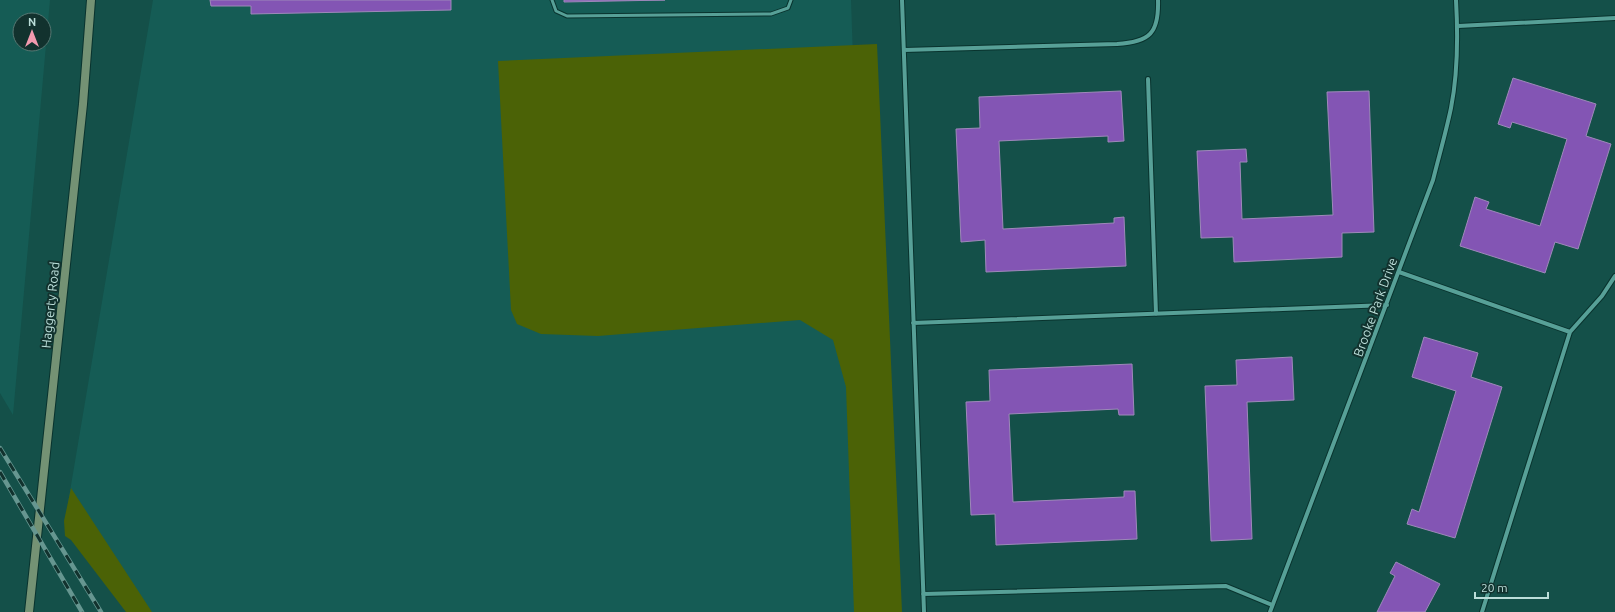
<svg xmlns="http://www.w3.org/2000/svg" width="1615" height="612" viewBox="0 0 1615 612" font-family="Ubuntu,sans-serif">
<style>
.built{fill:#155c55;fill-rule:evenodd}
.green{fill:#4b6206}
.building{fill:#8355b4;stroke:#9e89ba}
.lines{fill:none;stroke-linecap:round;stroke-linejoin:round}
.lane-casing{stroke:#09332e;stroke-width:5}
.street-casing{stroke:#09332e;stroke-width:6}
.secondary-casing{stroke:#09332e;stroke-width:10}
.lane{stroke:#57a097;stroke-width:3}
.street{stroke:#57a097;stroke-width:4}
.secondary{stroke:#749274;stroke-width:8}
.rail-casing{stroke:#669690;stroke-width:4.5}
.rail{stroke:#12322e;stroke-width:3;stroke-dasharray:9;stroke-linecap:butt}
.labels{text-anchor:middle;stroke-width:4;stroke-linejoin:round;paint-order:stroke}
.street-label{font-size:13px;fill:#bbded9;stroke:#12322e}
</style>
<rect width="100%" height="100%" fill="#145049"/>
<!-- built -->
<path class="built" d="M 0,0 L 50,0 L 13,415 L 0,393 ZM 20,20 L 44,20 L 44,44 L 20,44 Z
M 153,0 L 851,0 L 872,612 L 137,612 L 68,503 Z"/>
<!-- green -->
<path class="green" d="M 877,44 L 902,612 L 854,612 L 846,387 L 833,340 L 800,320 L 598,336 L 541,334 L 517,324 L 511,310 L 498,61 Z
M 71,488 L 152,612 L 126,612 L 71,540 L 65,536 L 64,521 Z"/>
<!-- building -->
<path class="building" d="M 210,0 L 451,0 L 451,10 L 251,14 L 251,6 L 211,6 Z
M 564,0 L 665,0 L 564,2 Z
M 1513,78 L 1596,104 L 1586,136 L 1611,144 L 1578,249 L 1555,242 L 1545,273 L 1460,246 L 1475,197 L 1489,202 L 1486,209 L 1540,226 L 1567,139 L 1512,122 L 1510,128 L 1498,124 Z
M 1121,91 L 1124,141 L 1108,142 L 1108,136 L 999,141 L 1003,229 L 1114,223 L 1114,218 L 1124,217 L 1126,266 L 986,272 L 985,240 L 961,242 L 956,129 L 980,128 L 979,97 Z
M 1369,91 L 1374,232 L 1342,233 L 1342,257 L 1234,262 L 1233,237 L 1201,238 L 1197,151 L 1246,149 L 1247,162 L 1240,162 L 1242,219 L 1333,215 L 1327,92 Z
M 1424,337 L 1478,353 L 1471,377 L 1502,387 L 1455,538 L 1407,524 L 1412,509 L 1419,512 L 1456,391 L 1412,377 Z
M 1292,357 L 1294,400 L 1247,402 L 1252,539 L 1211,541 L 1205,386 L 1237,385 L 1236,360 Z
M 1132,364 L 1134,415 L 1119,415 L 1118,409 L 1009,414 L 1013,502 L 1124,497 L 1124,491 L 1135,491 L 1137,539 L 996,545 L 995,514 L 971,515 L 966,402 L 990,401 L 989,370 Z
M 1396,562 L 1440,584 L 1425,612 L 1377,612 L 1395,576 L 1390,573 Z"/>
<g class="lines">
<!-- lane casing -->
<g class="lane-casing">
<path id="lane" d="M 552,0 L 556,11 L 567,16 L 771,14 L 788,8 L 791,0"/>
</g>
<!-- street casing -->
<g class="street-casing">
<path id="street" d="M 902,0 L 924,612
M 1458,26 L 1615,18
M 904,50 L 1117,44 C 1150,42 1159,33 1158,0
M 1148,79 L 1156,314
M 1399,272 L 1570,332 L 1602,296 L 1615,276
M 913,323 L 1387,305
M 923,594 L 1226,586 L 1272,605
M 1270,612 L 1433,180 C 1439,156 1446,132 1451,108 C 1458,73 1458,35 1456,0
M 1482,612 L 1570,332"/>
</g>
<!-- secondary casing -->
<g class="secondary-casing">
<path id="secondary" d="M 29,612 L 83,104 L 91,0"/>
</g>
<!-- lane -->
<use href="#lane" class="lane"/>
<!-- street -->
<use href="#street" class="street"/>
<!-- secondary -->
<use href="#secondary" class="secondary"/>
<!-- rail casing -->
<g class="rail-casing">
<path id="rail" d="M 0,448 L 101,612
M 0,472 L 82,612"/>
</g>
<!-- rail -->
<use href="#rail" class="rail"/>
</g>
<g class="labels">
<!-- street labels -->
<g class="street-label">
<text transform="translate(50 305) rotate(-84)" y="5">Haggerty Road</text>
<text transform="translate(1375 307) rotate(-70)" y="5">Brooke Park Drive</text>
</g>
</g>
<!-- north arrow -->
<g transform="translate(32 32)"><circle r="19" fill="#12322e" stroke="#567772"/>
<path d="M0-3L7 15L0 10L-7 15Z" fill="#f29aaf"/>
<text y="-6" font-size="11" font-weight="bold" text-anchor="middle" fill="#bbded9">N</text>
</g>
<!-- scale -->
<path d="M1475 592v6h73v-6" fill="none" stroke="#bbded9" stroke-width="2"/>
<text x="1481" y="592" font-size="12" fill="#bbded9" stroke="#12322e" stroke-width="3" paint-order="stroke">20 m</text>
</svg>
